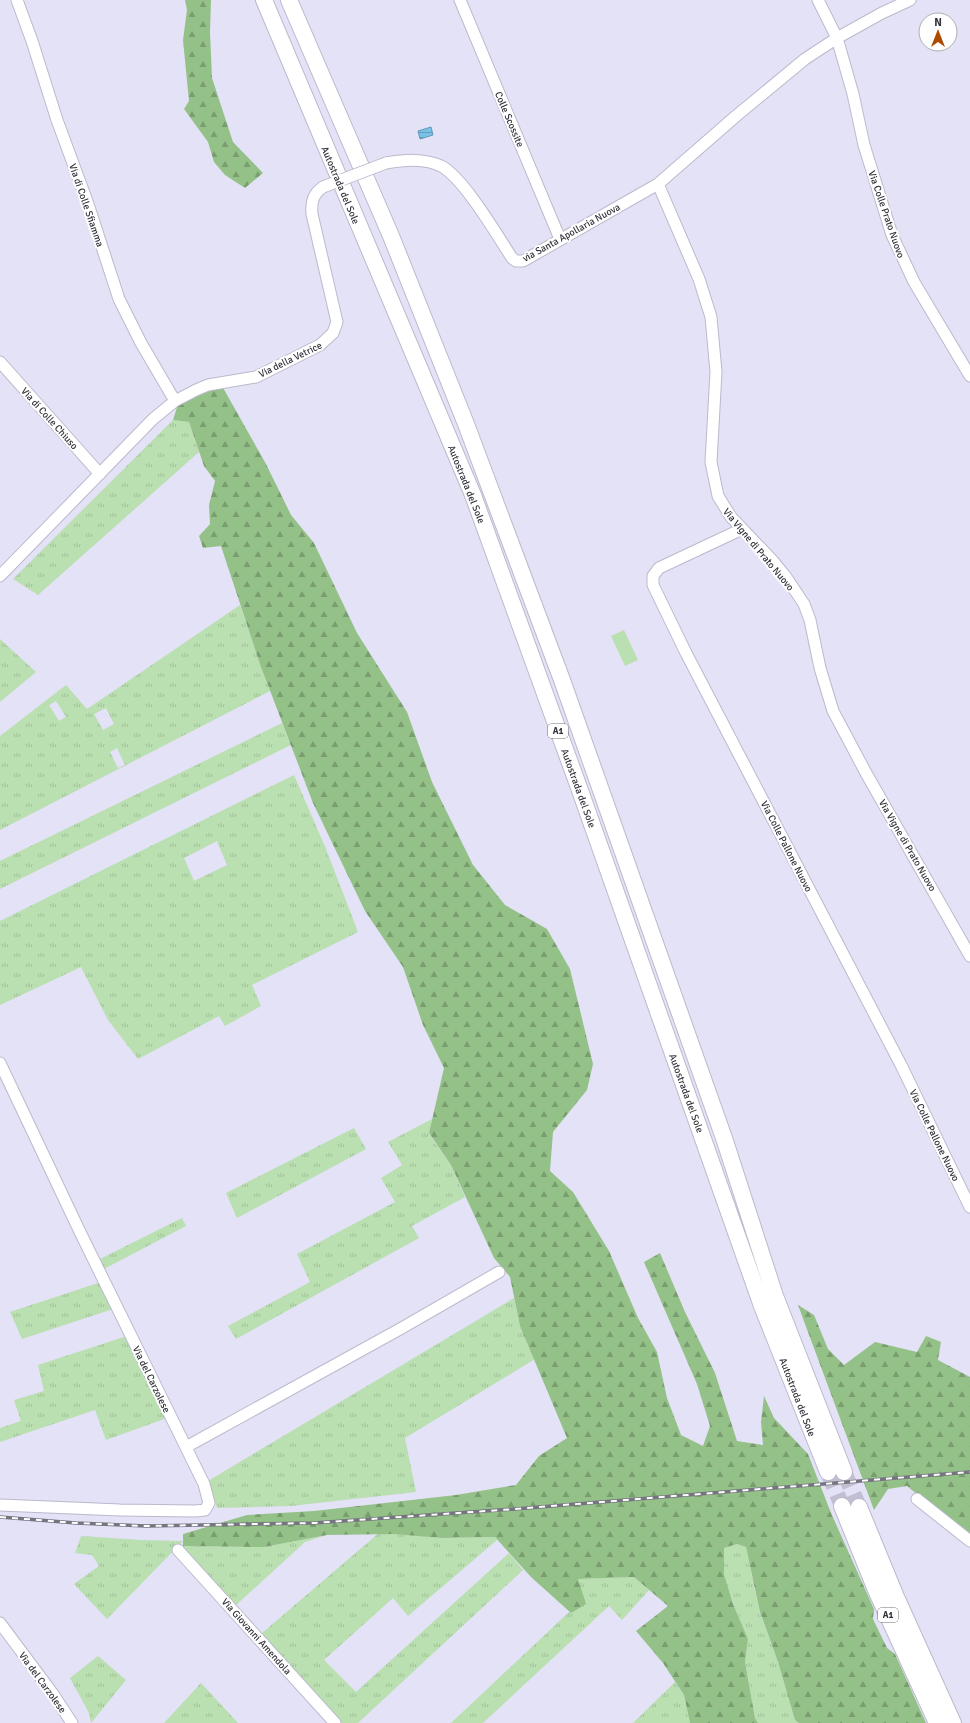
<svg xmlns="http://www.w3.org/2000/svg" width="970" height="1723" viewBox="0 0 970 1723" font-family="Signika,sans-serif">
<style>
.grass{fill:url(#grass-tufts);fill-rule:evenodd}
.forest{fill:url(#forest-firs)}
.green{fill:#badfb0}
.water{fill:url(#water-rules);stroke:#6497b5}
.lines{fill:none;stroke-linecap:round;stroke-linejoin:round}
.highway-tunnel{stroke:#c1bfd1;stroke-width:16;stroke-dasharray:16 8;stroke-linecap:butt}
.minor-casing{stroke:#bbb9cc;stroke-width:13}
.highway-casing{stroke:#bbb9cc;stroke-width:18}
.minor{stroke:#fff;stroke-width:11}
.highway{stroke:#fff;stroke-width:16}
.rail-casing{stroke:#757480;stroke-width:3.5}
.rail{stroke:#fff;stroke-width:2;stroke-dasharray:6;stroke-linecap:butt}
.minor-bridge-casing{stroke:#bbb9cc;stroke-width:13;stroke-linecap:butt}
.minor-bridge{stroke:#fff;stroke-width:11}
.labels{text-anchor:middle;stroke-width:4;stroke-linejoin:round;paint-order:stroke}
.shield{fill:#fff;stroke:#717076;stroke-width:1}
.shield-label{font-size:9px;font-weight:bold;fill:#34333b}
.street-label{font-size:10px;fill:#34333b;stroke:#fff}
</style>
<defs>
<pattern id="grass-tufts" width="24" height="20" patternUnits="userSpaceOnUse"><rect width="24" height="20" fill="#badfb0"/><path d="M3 7l-1-3M5 7V3M7 7l1-3M15 17l-1-3M17 17v-4M19 17l1-3" fill="none" stroke="#a0c098"/></pattern>
<pattern id="forest-firs" width="22" height="20" patternUnits="userSpaceOnUse"><rect width="22" height="20" fill="#94c188"/><path d="M5 1l3.5 6h-7zM16 11l3.5 6h-7z" fill="#7a9d70"/></pattern>
<pattern id="water-rules" width="6" height="5" patternUnits="userSpaceOnUse"><rect width="6" height="5" fill="#78c2e9"/><path d="M0 2.5h6" fill="none" stroke="#639ebe"/></pattern>
</defs>
<rect width="100%" height="100%" fill="#e4e2f6"/>
<!-- grass -->
<path class="grass" d="M 173,420 L 189,422 L 199,452 L 38,595 L 13,579 Z
M 240,605 L 270,691 L 0,830 L 0,736 L 66,685 L 87,709 ZM 56,701 L 66,717 L 59,721 L 49,705 ZM 106,708 L 114,724 L 103,730 L 94,714 ZM 117,748 L 125,765 L 118,768 L 110,752 Z
M 0,639 L 36,672 L 0,702 Z
M 282,723 L 291,745 L 0,889 L 0,861 Z
M 294,775 L 326,849 L 358,932 L 252,985 L 261,1006 L 225,1026 L 219,1016 L 138,1059 L 108,1020 L 81,967 L 0,1005 L 0,921 ZM 217,841 L 227,865 L 194,881 L 184,858 Z
M 432,1119 L 429,1134 L 451,1165 L 465,1197 L 412,1226 L 419,1238 L 236,1339 L 228,1326 L 310,1282 L 297,1254 L 395,1202 L 381,1178 L 402,1165 L 388,1142 Z
M 354,1128 L 366,1149 L 237,1218 L 226,1193 Z
M 182,1218 L 186,1226 L 104,1269 L 100,1259 Z
M 101,1282 L 113,1309 L 22,1339 L 10,1312 Z
M 514,1298 L 520,1326 L 535,1359 L 405,1438 L 416,1492 L 291,1506 L 217,1508 L 208,1481 Z
M 127,1336 L 167,1418 L 106,1440 L 95,1410 L 0,1442 L 0,1428 L 21,1421 L 14,1400 L 44,1391 L 38,1365 Z
M 380,1532 L 442,1538 L 495,1537 L 497,1540 L 408,1616 L 393,1598 L 324,1660 L 356,1692 L 509,1553 L 523,1570 L 358,1723 L 341,1723 L 261,1634 Z
M 327,1535 L 305,1542 L 235,1606 L 183,1546 L 264,1547 Z
M 81,1536 L 141,1540 L 183,1541 L 107,1619 L 74,1584 L 99,1566 L 92,1555 L 75,1553 Z
M 737,1544 L 746,1547 L 760,1613 L 778,1662 L 795,1720 L 799,1723 L 758,1723 L 755,1718 L 745,1662 L 748,1639 L 733,1604 L 724,1574 L 724,1548 Z
M 634,1577 L 649,1590 L 622,1620 L 609,1606 L 483,1723 L 451,1723 L 569,1612 L 571,1613 L 578,1579 Z
M 98,1656 L 126,1680 L 91,1723 L 89,1713 L 70,1678 Z
M 675,1682 L 684,1695 L 690,1723 L 633,1723 Z
M 201,1683 L 238,1723 L 164,1723 Z"/>
<!-- forest -->
<path class="forest" d="M 185,0 L 211,0 L 210,32 L 212,78 L 233,142 L 263,173 L 245,188 L 225,175 L 214,162 L 208,142 L 184,109 L 189,101 L 183,40 L 187,10 Z
M 222,386 L 266,464 L 291,515 L 314,543 L 357,633 L 407,712 L 432,782 L 473,865 L 505,905 L 547,929 L 570,969 L 593,1064 L 587,1090 L 553,1132 L 550,1171 L 573,1192 L 609,1251 L 638,1318 L 657,1352 L 667,1398 L 681,1435 L 703,1446 L 710,1426 L 697,1384 L 644,1262 L 660,1253 L 685,1312 L 715,1373 L 737,1441 L 763,1445 L 761,1422 L 764,1396 L 774,1418 L 808,1454 L 831,1513 L 874,1609 L 873,1619 L 887,1648 L 895,1654 L 926,1723 L 799,1723 L 795,1720 L 778,1662 L 760,1612 L 746,1547 L 737,1544 L 724,1548 L 724,1574 L 733,1604 L 748,1639 L 745,1662 L 755,1718 L 758,1723 L 690,1723 L 684,1695 L 663,1663 L 636,1631 L 668,1606 L 634,1577 L 578,1579 L 586,1604 L 571,1613 L 531,1577 L 495,1537 L 442,1538 L 394,1534 L 327,1535 L 264,1547 L 183,1546 L 183,1534 L 247,1515 L 314,1511 L 456,1495 L 516,1485 L 539,1456 L 567,1438 L 520,1326 L 510,1277 L 494,1258 L 451,1165 L 429,1133 L 444,1068 L 423,1025 L 403,967 L 365,911 L 313,803 L 261,667 L 221,546 L 203,548 L 199,536 L 210,524 L 209,505 L 215,481 L 204,466 L 189,422 L 173,420 L 178,404 Z
M 798,1305 L 814,1315 L 828,1349 L 844,1365 L 875,1342 L 917,1352 L 926,1336 L 941,1342 L 938,1360 L 970,1377 L 970,1538 L 907,1486 L 888,1489 L 874,1510 Z"/>
<!-- green -->
<path class="green" d="M 624,630 L 638,660 L 625,666 L 611,636 Z"/>
<!-- water -->
<path class="water" d="M 431,127 L 433,135 L 420,139 L 418,131 Z"/>
<g class="lines">
<!-- highway-tunnel -->
<path class="highway-tunnel" d="M 828,1472 L 842,1506
M 844,1472 L 859,1507"/>
<!-- minor casing -->
<g class="minor-casing">
<path id="minor" d="M 17,0 L 32,41 L 57,120 L 88,204 L 119,299 L 141,343 L 175,401
M 460,0 L 560,239
M 818,0 L 837,38 L 853,94 L 864,145 L 892,235 L 914,282 L 970,376
M 386,163 C 404,160 424,158 441,166 C 463,177 497,235 512,258 L 516,261 L 523,261 L 658,184 L 736,116 L 805,59 L 837,38 L 882,13 L 910,0
M 658,184 L 699,279 L 711,317 L 716,372 L 711,462 L 718,496 L 731,517 L 772,560 L 786,577 L 804,604 L 810,620 L 820,668 L 833,711 L 866,773 L 970,956
M 0,362 L 100,474
M 742,529 L 659,568 L 653,576 L 653,585 L 686,653 L 901,1065 L 970,1207
M 0,576 L 153,419 L 175,401 L 196,390 L 208,385 L 256,377 L 320,345 L 333,333 L 337,322 L 312,214 C 311,202 313,194 323,187
M 0,1063 L 80,1232 L 204,1484 L 209,1503 L 205,1510 L 195,1511 L 120,1510 L 0,1505
M 186,1447 L 400,1329 L 499,1272
M 917,1499 L 970,1541
M 178,1550 L 335,1723
M 0,1623 L 53,1694 L 72,1723"/>
</g>
<!-- highway casing -->
<g class="highway-casing">
<path id="highway" d="M 264,0 L 473,495 L 582,796 L 762,1306 L 828,1472
M 289,0 L 391,236 L 466,424 L 562,680 L 725,1141 L 775,1296 L 844,1472
M 842,1506 L 876,1590 L 937,1723
M 859,1507 L 896,1597 L 953,1723"/>
</g>
<!-- minor -->
<use href="#minor" class="minor"/>
<!-- highway -->
<use href="#highway" class="highway"/>
<!-- rail casing -->
<g class="rail-casing">
<path id="rail" d="M 0,1517 L 76,1523 L 146,1526 L 314,1523 L 515,1509 L 970,1472"/>
</g>
<!-- rail -->
<use href="#rail" class="rail"/>
<!-- minor-bridge casing -->
<g class="minor-bridge-casing">
<path id="minor-bridge" d="M 323,187 L 386,163"/>
</g>
<!-- minor-bridge -->
<use href="#minor-bridge" class="minor-bridge"/>
</g>
<g class="labels">
<!-- shield labels -->
<g class="shield">
<rect x="548" y="724" width="20" height="14" rx="3"/>
<rect x="878" y="1608" width="20" height="14" rx="3"/>
</g>
<g class="shield-label">
<text x="558" y="734">A1</text>
<text x="888" y="1618">A1</text>
</g>
<!-- street labels -->
<g class="street-label">
<text transform="translate(510 119) rotate(67)" y="4">Colle Scossite</text>
<text transform="translate(341 185) rotate(67)" y="4">Autostrada del Sole</text>
<text transform="translate(87 205) rotate(71)" y="4">Via di Colle Sfiamma</text>
<text transform="translate(887 214) rotate(71)" y="4">Via Colle Prato Nuovo</text>
<text transform="translate(571 232) rotate(-29)" y="4">via Santa Apollaria Nuova</text>
<text transform="translate(290 359) rotate(-26)" y="4">Via della Vetrice</text>
<text transform="translate(50 418) rotate(48)" y="4">Via di Colle Chiuso</text>
<text transform="translate(467 484) rotate(68)" y="4">Autostrada del Sole</text>
<text transform="translate(759 549) rotate(50)" y="4">Via Vigne di Prato Nuovo</text>
<text transform="translate(579 788) rotate(70)" y="4">Autostrada del Sole</text>
<text transform="translate(908 845) rotate(60)" y="4">Via Vigne di Prato Nuovo</text>
<text transform="translate(787 846) rotate(63)" y="4">Via Colle Pallone Nuovo</text>
<text transform="translate(687 1093) rotate(70)" y="4">Autostrada del Sole</text>
<text transform="translate(935 1135) rotate(64)" y="4">Via Colle Pallone Nuovo</text>
<text transform="translate(152 1379) rotate(64)" y="4">Via del Carzolese</text>
<text transform="translate(798 1397) rotate(69)" y="4">Autostrada del Sole</text>
<text transform="translate(257 1636) rotate(48)" y="4">Via Giovanni Amendola</text>
<text transform="translate(43 1682) rotate(54)" y="4">Via del Carzolese</text>
</g>
</g>
<!-- north arrow -->
<g transform="translate(938 32)"><circle r="19" fill="#ffffff" stroke="#aeadb1"/>
<path d="M0-3L7 15L0 10L-7 15Z" fill="#ab4a01"/>
<text y="-6" font-size="11" font-weight="bold" text-anchor="middle" fill="#34333b">N</text>
</g>
</svg>
